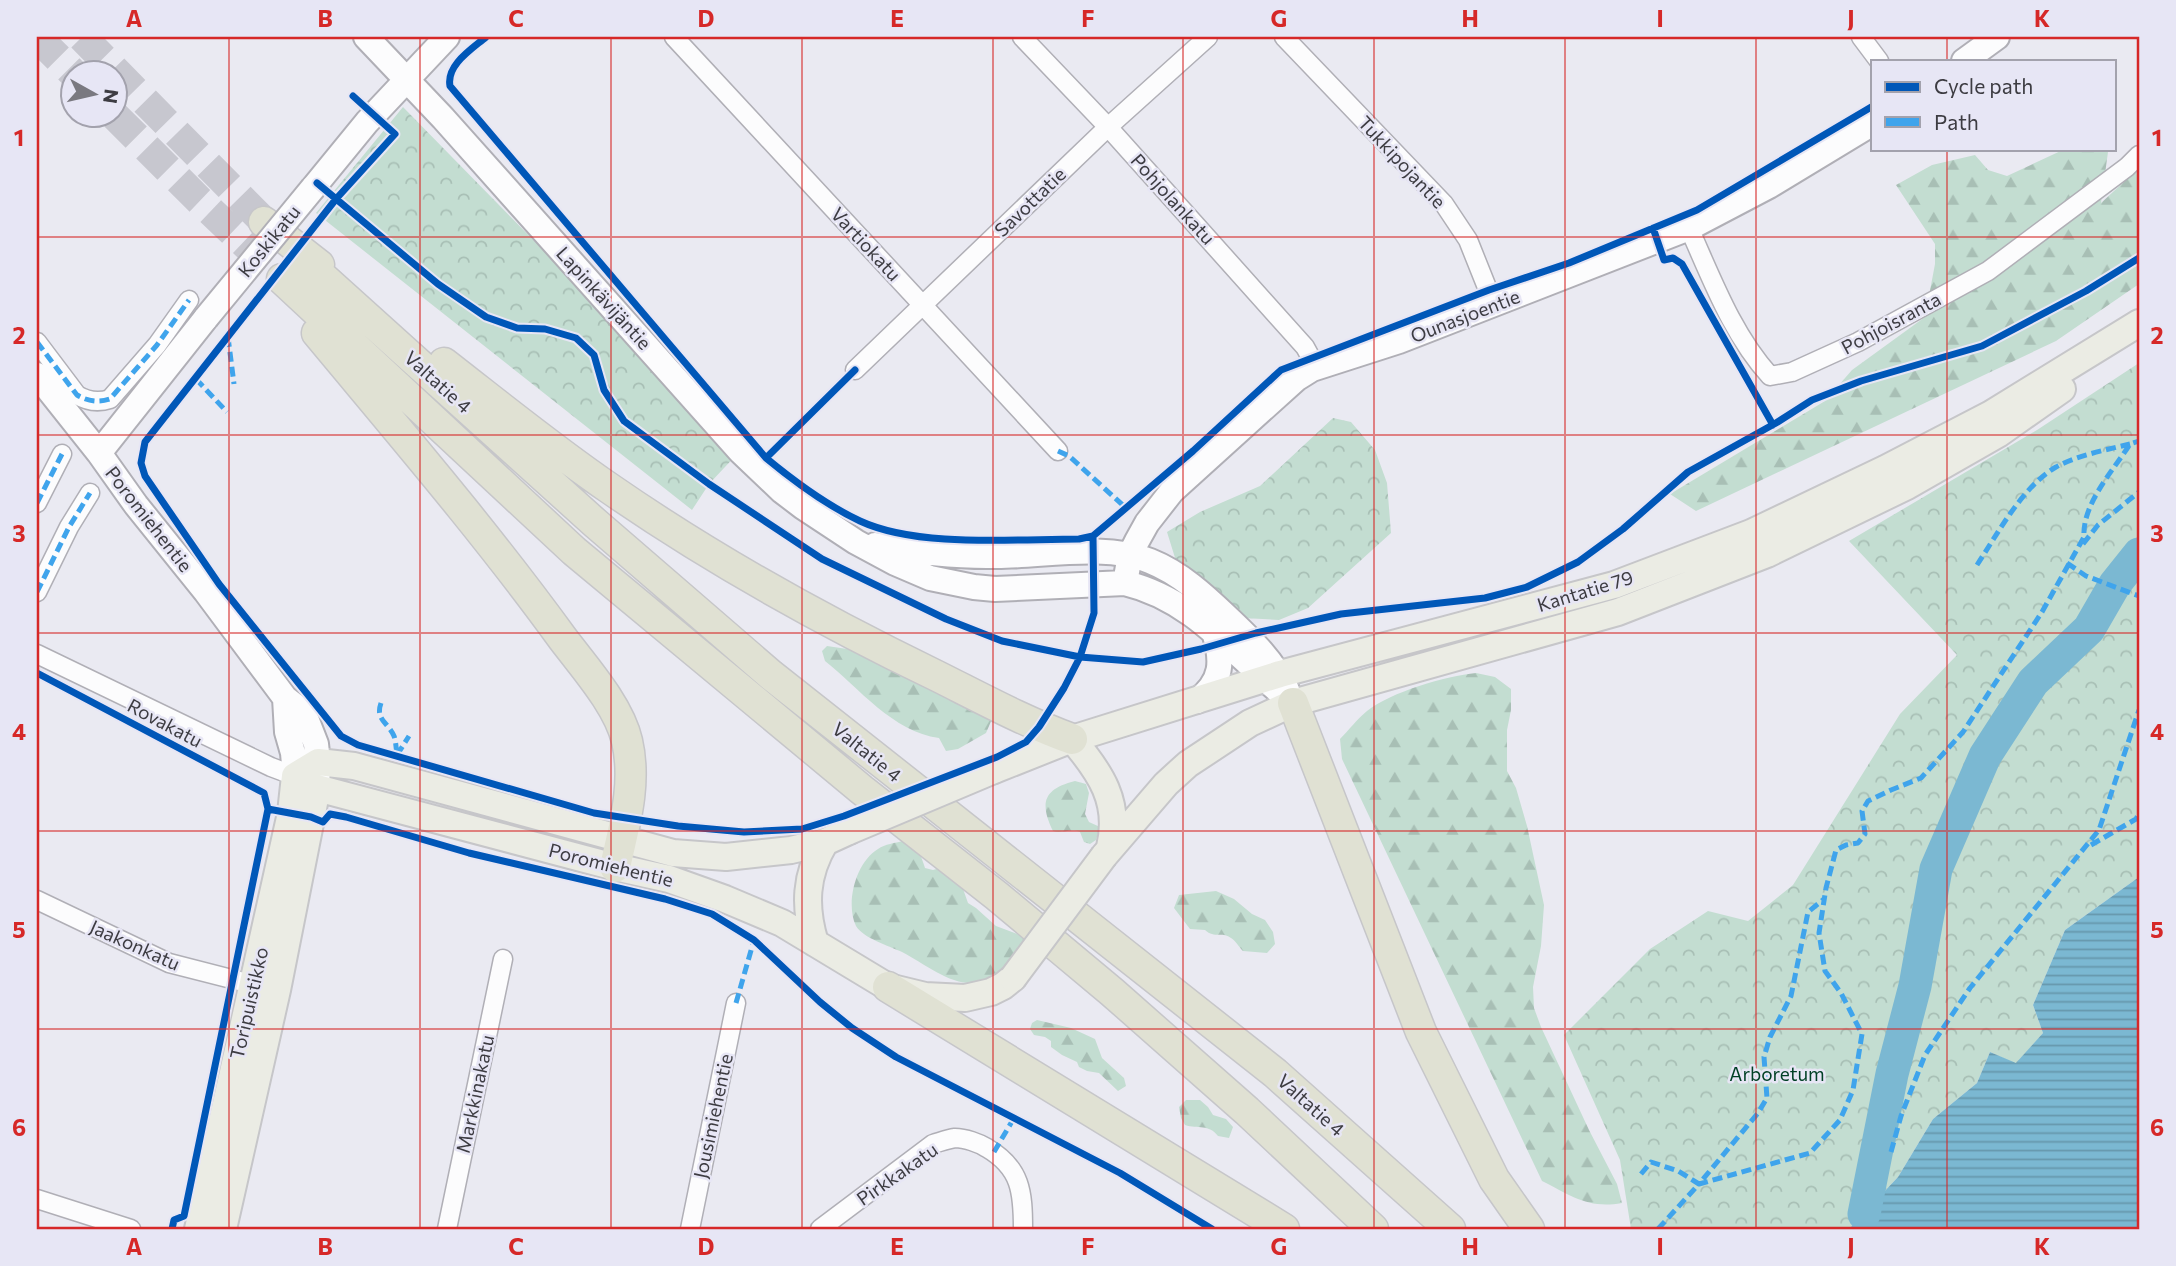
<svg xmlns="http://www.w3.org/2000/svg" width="2176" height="1266" viewBox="0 0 2176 1266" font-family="Commissioner,sans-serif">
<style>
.forest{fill:url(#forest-firs)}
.park{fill:url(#park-crowns)}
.water{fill:url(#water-rules)}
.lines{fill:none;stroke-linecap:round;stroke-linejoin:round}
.river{stroke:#7bb8d2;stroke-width:33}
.highway-tunnel{stroke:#c7c7cf;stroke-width:30;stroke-dasharray:30 15;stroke-linecap:butt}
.street-casing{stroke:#b0afb6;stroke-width:21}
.secondary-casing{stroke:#b0afb6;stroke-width:28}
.primary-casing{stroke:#c6c6c9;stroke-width:30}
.highway-casing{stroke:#c6c6c9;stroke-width:33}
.street{stroke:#fcfcfd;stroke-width:18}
.secondary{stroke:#fcfcfd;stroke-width:24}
.primary{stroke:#ebece4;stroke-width:26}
.highway{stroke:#e0e1d3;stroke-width:30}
.secondary-bridge-casing{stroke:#b0afb6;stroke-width:28;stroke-linecap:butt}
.primary-bridge-casing{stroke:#c6c6c9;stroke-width:30;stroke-linecap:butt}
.secondary-bridge{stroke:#fcfcfd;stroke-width:24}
.primary-bridge{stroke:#ebece4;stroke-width:26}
.quiet{stroke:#3fa4ec;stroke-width:5;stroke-dasharray:10 5;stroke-linecap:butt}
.cycleway-casing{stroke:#e7e6f5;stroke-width:11}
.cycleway{stroke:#0057b8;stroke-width:7}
.grid{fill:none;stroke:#d62828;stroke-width:2;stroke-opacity:0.55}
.labels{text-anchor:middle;stroke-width:5;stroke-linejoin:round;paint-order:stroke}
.street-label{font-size:19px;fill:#3d3c42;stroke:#e7e6f5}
.park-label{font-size:19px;fill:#004025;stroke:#e7e6f5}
.neatline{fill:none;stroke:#d62828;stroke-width:2.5}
.grid-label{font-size:23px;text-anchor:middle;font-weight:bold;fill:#d62828}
</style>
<defs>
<pattern id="forest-firs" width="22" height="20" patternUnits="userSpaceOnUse" patternTransform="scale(1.75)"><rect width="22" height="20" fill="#c3ddd1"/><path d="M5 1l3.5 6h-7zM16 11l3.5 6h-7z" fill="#a8bfb5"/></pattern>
<pattern id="park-crowns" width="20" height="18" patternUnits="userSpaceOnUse" patternTransform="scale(1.75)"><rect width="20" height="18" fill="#c3ddd1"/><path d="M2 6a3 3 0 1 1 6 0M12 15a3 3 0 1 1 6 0" fill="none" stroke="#a8bfb5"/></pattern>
<pattern id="water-rules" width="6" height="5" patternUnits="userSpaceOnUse" patternTransform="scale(1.75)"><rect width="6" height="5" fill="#7bb8d2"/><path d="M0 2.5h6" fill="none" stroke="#6697ac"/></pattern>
</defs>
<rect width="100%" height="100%" fill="#eaeaf2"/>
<!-- forest -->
<path class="forest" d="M 2065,149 L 2103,149 L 2108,152 L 2101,203 L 2139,168 L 2139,284 L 2056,341 L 1696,511 L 1670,494 L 1825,401 L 1852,370 L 1925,317 L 1935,264 L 1935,244 L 1896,185 L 1932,165 L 1975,155 L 1988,170 L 2007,176 Z
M 827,646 L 854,650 L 992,719 L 986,733 L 958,749 L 946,751 L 939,738 C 893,732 859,688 825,661 L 822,651 Z
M 1476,673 L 1495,677 L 1511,689 L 1511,710 L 1507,730 L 1507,771 L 1516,788 L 1527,826 L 1544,905 L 1541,946 L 1533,987 L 1534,1008 L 1541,1027 L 1589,1130 L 1617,1184 L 1622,1203 C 1588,1209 1572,1196 1542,1181 L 1342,759 L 1340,739 C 1349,730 1357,719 1367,711 C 1391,692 1446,676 1476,673 Z
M 1075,781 L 1086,784 L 1089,793 L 1085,814 L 1089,822 L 1100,827 L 1096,840 L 1090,844 L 1084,842 L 1080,832 C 1070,828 1062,834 1053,831 C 1039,802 1044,789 1075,781 Z
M 903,841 C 917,845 921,855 925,868 L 933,870 L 940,868 L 962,886 L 968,903 L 976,908 L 996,926 L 1025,937 L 1027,944 C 1021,952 1016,963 1009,970 C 1005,974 999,976 995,978 C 960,995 931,967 902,952 C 889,946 863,938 856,926 C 845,903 856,862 878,849 C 885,844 895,843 903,841 Z
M 1216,891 L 1234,899 L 1252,914 L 1265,920 L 1273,932 L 1275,944 L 1267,953 L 1243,951 C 1239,947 1236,941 1231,938 C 1222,931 1215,939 1205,930 L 1190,929 L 1174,908 L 1179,895 Z
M 1037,1020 L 1071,1028 L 1095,1039 L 1102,1058 L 1124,1078 L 1126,1086 L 1118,1091 L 1099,1073 L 1087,1071 L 1079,1067 L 1077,1062 L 1062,1055 L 1051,1047 L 1051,1041 L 1045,1037 L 1034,1035 L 1030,1029 L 1032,1023 Z
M 1186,1100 L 1200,1100 L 1208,1107 L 1213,1115 L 1226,1119 L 1233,1127 L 1229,1138 L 1218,1136 C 1209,1124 1198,1129 1185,1125 L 1181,1118 L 1179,1107 Z"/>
<!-- park -->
<path class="park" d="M 403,107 L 740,451 L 709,484 L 692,510 L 316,213 Z
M 2139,363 L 2139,877 L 2065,930 L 2033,1005 L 2043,1033 L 2016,1064 L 1990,1052 L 1977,1083 L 1933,1119 L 1898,1177 L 1849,1229 L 1631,1229 L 1620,1160 L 1564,1035 L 1650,949 L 1708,911 L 1748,921 L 1793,885 L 1900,714 L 1957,655 L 1849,541 L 2037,430 Z
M 1333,418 L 1351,422 L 1375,450 L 1387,483 L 1391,533 L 1308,608 L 1279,620 L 1243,618 L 1176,561 L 1167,532 L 1200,512 L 1260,486 Z"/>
<!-- water -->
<path class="water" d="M 2139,877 L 2139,1229 L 1849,1229 L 1898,1177 L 1933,1119 L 1977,1083 L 1990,1052 L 2016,1063 L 2043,1033 L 2033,1005 L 2065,930 Z"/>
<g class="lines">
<!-- river -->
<path class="river" d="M 1864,1214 L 1892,1074 L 1915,986 L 1936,869 L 1985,756 L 2033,682 L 2089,629 L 2115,584 L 2139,554"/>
<!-- highway-tunnel -->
<path class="highway-tunnel" d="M 37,37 L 74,74
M 82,37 L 283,241
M 115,116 L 199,200 L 282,279"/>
<!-- street casing -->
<g class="street-casing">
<path id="street" d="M 674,37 L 1058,451
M 1022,37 L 1108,127 L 1305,347 L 1316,367
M 1284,37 L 1444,204 L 1468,240 L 1494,305
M 1861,37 L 1879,61
M 1689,228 C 1712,279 1732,334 1770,376 L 1792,372 L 1858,342 L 1988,271 L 2127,167 L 2139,155
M 37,342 L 77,395 C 87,401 98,403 110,399 L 157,345 L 189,300
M 855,370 L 1108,127 L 1208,37
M 37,503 L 62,454
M 37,592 L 69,527 L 90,493
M 37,654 L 271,767 L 295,776
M 37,900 L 169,963 L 263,987
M 37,1199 L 131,1229
M 447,1229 L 503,959
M 690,1229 L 736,1003
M 820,1229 L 933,1144 C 940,1142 948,1139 955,1138 C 965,1138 979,1143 987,1148 C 1021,1168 1023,1192 1023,1229"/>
</g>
<!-- secondary casing -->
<g class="secondary-casing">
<path id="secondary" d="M 366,37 L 443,118 L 740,451 L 782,491 L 803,507 L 856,542 L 895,563 L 930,578 L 974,587 L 995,589 L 1125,583 C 1197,600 1238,660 1293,703
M 1964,61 L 1997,37
M 313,188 L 367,122 L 447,37
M 37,375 L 99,453 L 136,505 L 206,592 L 285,698 L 304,713 L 316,744 L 318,762 L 317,788 L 295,776 L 293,753 L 287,732 L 285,698
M 99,453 L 206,318
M 875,545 C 915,552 956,557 997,556 C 1044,556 1105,543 1150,561 C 1180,573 1204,595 1227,617 C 1250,639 1273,660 1287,690
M 1125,583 L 1130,555 L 1137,541 L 1147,523 L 1172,491 L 1296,379 L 1312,369 L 1399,341 L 1689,228 L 1769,186 L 1873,123
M 1197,701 C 1223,681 1223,661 1214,632"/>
</g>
<!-- primary casing -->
<g class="primary-casing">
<path id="primary" d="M 1072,739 C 1100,772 1121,802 1110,847
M 994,770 L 1072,739 L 1280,674 L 1614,585 L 1751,533 L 1885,469 L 1991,414 L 2139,323
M 1104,856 L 1166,784 L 1188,764 L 1250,723 L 1293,703 L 1618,612 L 1767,554 L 1907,486 L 1998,434 L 2062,389
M 815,943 C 804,907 805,875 825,842
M 198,1229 L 291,813 L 295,776 L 318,762 L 354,766 L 673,853 L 726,857 L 791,850 L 825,842 L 849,831
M 223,1229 L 277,990 L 317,788 L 615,867 L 669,879 L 725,899 L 782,923 L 888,987 L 925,996 L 965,998 L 991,992 L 1003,986 L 1013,978"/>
</g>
<!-- highway casing -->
<g class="highway-casing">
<path id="highway" d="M 264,222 L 319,265
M 299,256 L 594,522 L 771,675 L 1275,1073 L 1450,1229
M 282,279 L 574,551 L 862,790 L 997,896 L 1112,992 L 1247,1111 L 1373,1229
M 317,333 C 401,434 486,533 563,639 C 585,668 619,706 627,741 C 637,784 624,826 615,867
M 444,363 C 498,405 552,449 609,488 C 713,560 823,621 937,676 C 981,698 1025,722 1072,739
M 1293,703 L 1421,1032 L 1494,1179 L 1529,1229
M 888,987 L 1284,1229"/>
</g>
<!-- street -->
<use href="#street" class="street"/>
<!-- secondary -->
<use href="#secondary" class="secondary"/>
<!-- primary -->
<use href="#primary" class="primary"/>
<!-- highway -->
<use href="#highway" class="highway"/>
<!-- secondary-bridge casing -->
<g class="secondary-bridge-casing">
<path id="secondary-bridge" d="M 206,318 L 313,188"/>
</g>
<!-- primary-bridge casing -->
<g class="primary-bridge-casing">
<path id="primary-bridge" d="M 849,831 L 994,770
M 1013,978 L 1104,856"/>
</g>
<!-- secondary-bridge -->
<use href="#secondary-bridge" class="secondary-bridge"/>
<!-- primary-bridge -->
<use href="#primary-bridge" class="primary-bridge"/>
<!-- quiet -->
<path class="quiet" d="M 228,337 L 234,384
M 37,342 L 77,395 C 87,401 98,403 110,399 L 157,345 L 189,300
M 196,379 L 227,412
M 1058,451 L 1069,456 L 1127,509
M 37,503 L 62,454
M 2083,544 L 2098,525 L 2139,492
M 2067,563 L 2086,576 L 2139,596
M 1977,565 C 1998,533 2023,486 2056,467 C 2078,455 2106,450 2130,444
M 37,592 L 69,527 L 90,493
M 381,703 C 375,720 388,722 394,736 C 396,741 396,749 397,755
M 397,755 L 409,736
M 2091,845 L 2136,819 L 2139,813
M 736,1003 L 754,940
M 994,1152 L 1014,1118
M 1891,1152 L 1901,1116 L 1925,1055 L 1970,988 L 2099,830 L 2139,710
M 1641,1174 L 1651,1162 L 1678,1171 L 1699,1184 L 1758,1113 L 1767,1098 L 1764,1057 L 1770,1037 L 1791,996 L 1808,912 L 1824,899
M 1658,1229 L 1699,1184 L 1810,1153 L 1840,1120 L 1853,1090 L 1862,1034 L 1841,993 L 1825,971 L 1819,933 L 1826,888 L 1836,850 L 1846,845 L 1858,843 L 1865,834 L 1862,811 L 1868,801 L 1891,790 L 1921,778 L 1963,732 L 2042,612 L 2084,537 C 2082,504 2113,471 2130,444 L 2139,441"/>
<!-- cycleway casing -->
<g class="cycleway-casing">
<path id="cycleway" d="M 486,37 C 472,49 446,65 450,86 L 766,458 C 795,482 826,505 860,521 C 918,548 1015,539 1079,539 L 1093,536 L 1193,451 L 1281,370 L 1489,290 L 1569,263 L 1697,210 L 1873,106
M 353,96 L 395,134 L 336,199 L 145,442 L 141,463 L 145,476 L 219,584 L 341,736 L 358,745 L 594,813 L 678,826 L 744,832 L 802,829 L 844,816 L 997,757 L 1026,742 L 1039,727 L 1064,688 L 1080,657 L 1094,613 L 1093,536
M 317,183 L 438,284 L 486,317 L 517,328 L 545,329 L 576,338 L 594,355 L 604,390 L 624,421 L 709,484 L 822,559 L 946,619 L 1002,641 L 1080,657 L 1143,662 L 1201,649 L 1256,633 L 1341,614 L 1485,598 L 1527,587 L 1578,562 L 1623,529 L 1688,472 L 1776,423 L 1812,400 L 1861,381 L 1982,346 L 2086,291 L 2139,258
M 1653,228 L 1664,260 L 1673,258 L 1682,264 L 1773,425
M 766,458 L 855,370
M 37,673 L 264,793 L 268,809 L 184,1216 L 174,1220 L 172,1229
M 268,809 L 311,817 L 323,822 L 330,814 L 346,817 L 469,853 L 665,899 L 712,914 L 754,940 L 820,1002 L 852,1028 L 896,1057 L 1120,1173 L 1212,1229"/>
</g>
<!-- cycleway -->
<use href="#cycleway" class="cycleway"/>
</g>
<!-- grid -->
<path class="grid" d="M 229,37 L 229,1229M 420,37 L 420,1229M 611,37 L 611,1229M 802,37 L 802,1229M 993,37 L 993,1229M 1183,37 L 1183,1229M 1374,37 L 1374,1229M 1565,37 L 1565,1229M 1756,37 L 1756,1229M 1947,37 L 1947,61M 1947,149 L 1947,1229M 37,237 L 2139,237M 37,435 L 2139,435M 37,633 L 2139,633M 37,831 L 2139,831M 37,1029 L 2139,1029"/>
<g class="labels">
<!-- street labels -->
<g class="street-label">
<text transform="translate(1402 162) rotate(47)" y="7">Tukkipojantie</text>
<text transform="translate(1173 199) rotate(48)" y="7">Pohjolankatu</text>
<text transform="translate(1030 202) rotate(-44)" y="7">Savottatie</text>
<text transform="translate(269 241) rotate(-51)" y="7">Koskikatu</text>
<text transform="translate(866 244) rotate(47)" y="7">Vartiokatu</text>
<text transform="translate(604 298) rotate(48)" y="7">Lapinkävijäntie</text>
<text transform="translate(1465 316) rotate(-21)" y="7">Ounasjoentie</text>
<text transform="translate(1891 323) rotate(-28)" y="7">Pohjoisranta</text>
<text transform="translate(438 382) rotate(42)" y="7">Valtatie 4</text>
<text transform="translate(149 519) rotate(52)" y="7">Poromiehentie</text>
<text transform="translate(1585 591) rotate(-17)" y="7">Kantatie 79</text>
<text transform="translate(165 723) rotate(28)" y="7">Rovakatu</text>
<text transform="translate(867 752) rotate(39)" y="7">Valtatie 4</text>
<text transform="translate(611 865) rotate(14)" y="7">Poromiehentie</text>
<text transform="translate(135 945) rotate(24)" y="7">Jaakonkatu</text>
<text transform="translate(249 1003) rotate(-77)" y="7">Toripuistikko</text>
<text transform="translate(475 1094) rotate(-78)" y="7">Markkinakatu</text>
<text transform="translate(1311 1105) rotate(42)" y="7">Valtatie 4</text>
<text transform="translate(713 1116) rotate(-78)" y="7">Jousimiehentie</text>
<text transform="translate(897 1174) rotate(-35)" y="7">Pirkkakatu</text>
</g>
<!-- park labels -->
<g class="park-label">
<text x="1777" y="1081">Arboretum</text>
</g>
</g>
<!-- border -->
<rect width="2176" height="1266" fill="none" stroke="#e7e6f5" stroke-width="77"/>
<!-- legend -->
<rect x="1871" y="60" width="245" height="91" fill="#e7e6f5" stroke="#a3a2ad" stroke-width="2"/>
<rect x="1885" y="82" width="35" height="10" fill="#0057b8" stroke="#a3a2ad" stroke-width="2"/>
<text x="1934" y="94" font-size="21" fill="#3d3c42">Cycle path</text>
<rect x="1885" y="117" width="35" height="10" fill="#3fa4ec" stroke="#a3a2ad" stroke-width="2"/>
<text x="1934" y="130" font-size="21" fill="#3d3c42">Path</text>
<!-- north arrow -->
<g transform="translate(94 94) rotate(98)"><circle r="33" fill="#e7e6f5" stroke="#a3a2ad" stroke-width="2"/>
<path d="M0-5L12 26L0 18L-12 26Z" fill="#7a7980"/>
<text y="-10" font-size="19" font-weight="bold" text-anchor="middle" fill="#3d3c42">N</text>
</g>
<rect x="38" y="38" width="2100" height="1190" class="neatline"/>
<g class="grid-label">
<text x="134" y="27">A</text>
<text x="325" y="27">B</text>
<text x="516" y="27">C</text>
<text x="706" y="27">D</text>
<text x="897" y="27">E</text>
<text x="1088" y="27">F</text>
<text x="1279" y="27">G</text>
<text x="1470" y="27">H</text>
<text x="1660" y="27">I</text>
<text x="1851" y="27">J</text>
<text x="2042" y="27">K</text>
<text x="19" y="146">1</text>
<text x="2157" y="146">1</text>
<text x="19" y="344">2</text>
<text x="2157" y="344">2</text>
<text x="19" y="542">3</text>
<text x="2157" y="542">3</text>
<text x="19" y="740">4</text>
<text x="2157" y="740">4</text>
<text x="19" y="938">5</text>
<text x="2157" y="938">5</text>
<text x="19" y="1136">6</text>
<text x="2157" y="1136">6</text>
<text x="134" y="1255">A</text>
<text x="325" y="1255">B</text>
<text x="516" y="1255">C</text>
<text x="706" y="1255">D</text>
<text x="897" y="1255">E</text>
<text x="1088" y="1255">F</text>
<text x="1279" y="1255">G</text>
<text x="1470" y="1255">H</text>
<text x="1660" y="1255">I</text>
<text x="1851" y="1255">J</text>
<text x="2042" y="1255">K</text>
</g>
</svg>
